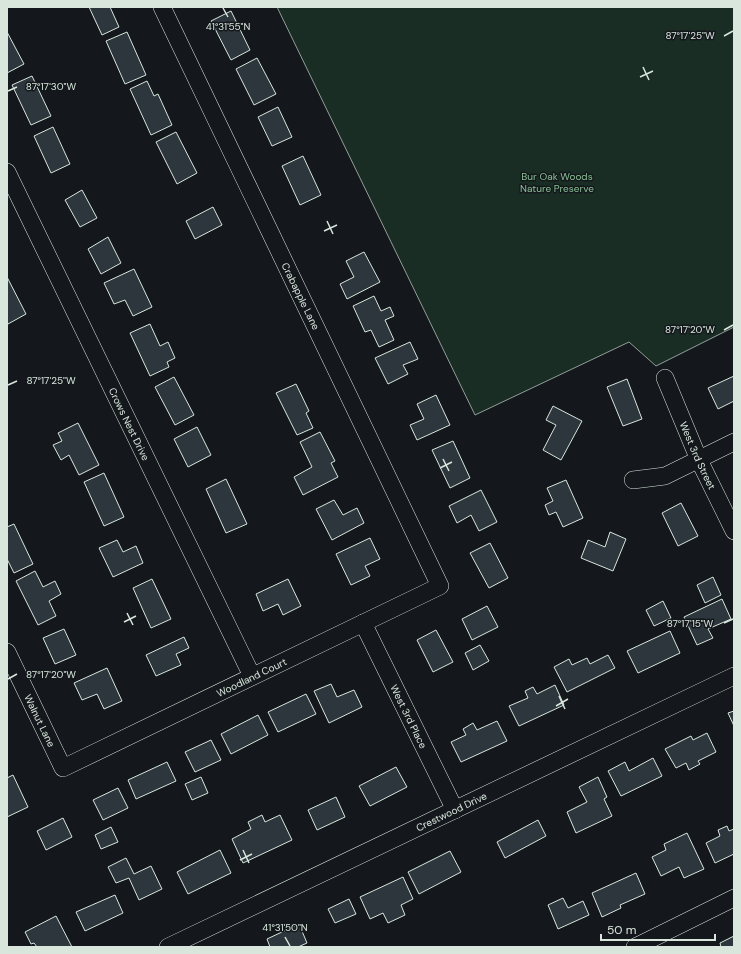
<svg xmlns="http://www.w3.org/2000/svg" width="741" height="954" viewBox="0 0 741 954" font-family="'DM Sans',sans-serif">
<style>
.green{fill:#1a2d24;stroke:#939e99}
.building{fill:#2c363c;stroke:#d8e6dc}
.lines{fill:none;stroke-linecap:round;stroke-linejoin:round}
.minor-casing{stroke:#d8e6dc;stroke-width:18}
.minor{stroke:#14181c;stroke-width:17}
.ticks{fill:none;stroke:#d8e6dc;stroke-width:1.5}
.labels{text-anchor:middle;stroke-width:3;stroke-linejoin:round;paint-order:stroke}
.park-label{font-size:10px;fill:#8ac095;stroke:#14181c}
.street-label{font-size:10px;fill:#d8e6dc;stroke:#14181c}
.ticks-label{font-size:10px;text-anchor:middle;fill:#d8e6dc;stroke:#14181c;stroke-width:3;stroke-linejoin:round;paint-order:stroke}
</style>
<rect width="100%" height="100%" fill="#14181c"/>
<!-- green -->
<path class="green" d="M 277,7 L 734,7 L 734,327 L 656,366 L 629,342 L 475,415 Z"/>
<!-- building -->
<path class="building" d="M 89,7 L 110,7 L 119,27 L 102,35 Z
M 231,11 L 250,50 L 231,60 L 211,21 Z
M 7,32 L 24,64 L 7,73 Z
M 127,32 L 146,75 L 125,84 L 106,41 Z
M 257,58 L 276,94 L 254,105 L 236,69 Z
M 32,76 L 51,116 L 31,125 L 12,85 Z
M 147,81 L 154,96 L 158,94 L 172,125 L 151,135 L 130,89 Z
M 278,107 L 292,137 L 272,146 L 258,117 Z
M 53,127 L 70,164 L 51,173 L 34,136 Z
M 176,132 L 197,173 L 177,184 L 156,142 Z
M 303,156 L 321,195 L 300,205 L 282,166 Z
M 82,190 L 97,218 L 80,227 L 65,200 Z
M 213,207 L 222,225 L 195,239 L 186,221 Z
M 108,237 L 121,263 L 101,274 L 88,249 Z
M 364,252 L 380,282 L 347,299 L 340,284 L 354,277 L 346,261 Z
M 134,269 L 152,307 L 133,316 L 125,300 L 114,304 L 104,283 Z
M 7,277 L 26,314 L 8,324 L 7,322 Z
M 374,296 L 381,311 L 390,307 L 394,316 L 385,320 L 394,340 L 379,347 L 371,330 L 365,332 L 353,306 Z
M 150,324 L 160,346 L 168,342 L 175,358 L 167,362 L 169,367 L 150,376 L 130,333 Z
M 410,342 L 418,359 L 403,365 L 408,374 L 388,384 L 375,358 Z
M 734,376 L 734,401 L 718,409 L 708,388 Z
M 174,377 L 194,415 L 175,425 L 155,387 Z
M 627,379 L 642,419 L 623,426 L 607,387 Z
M 296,384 L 309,411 L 306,413 L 313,428 L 297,435 L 276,393 Z
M 436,395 L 450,425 L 417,440 L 410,425 L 424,419 L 417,404 Z
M 553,406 L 582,421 L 561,460 L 543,450 L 556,425 L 546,420 Z
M 78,423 L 99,465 L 79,475 L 69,455 L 61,460 L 53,445 L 62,441 L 58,433 Z
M 197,427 L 211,455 L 188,467 L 174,439 Z
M 320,432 L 335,461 L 331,463 L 338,477 L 303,495 L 294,477 L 312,467 L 300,442 Z
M 453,441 L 470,478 L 450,488 L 432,450 Z
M 104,473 L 124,517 L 104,526 L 84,482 Z
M 226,479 L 247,524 L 226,533 L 206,489 Z
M 566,480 L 583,518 L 563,527 L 556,512 L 549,515 L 545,505 L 553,501 L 547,488 Z
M 481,490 L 497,522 L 479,531 L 471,515 L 457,523 L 449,506 Z
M 334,500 L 343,515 L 357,508 L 364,523 L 332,540 L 316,509 Z
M 681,503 L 698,536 L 678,546 L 662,513 Z
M 14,524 L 33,564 L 14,573 L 7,559 L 7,527 Z
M 610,532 L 626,539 L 613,571 L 581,558 L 588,540 L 605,547 Z
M 370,538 L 380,559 L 365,566 L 370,576 L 351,585 L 336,554 Z
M 117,540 L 123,552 L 136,546 L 143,563 L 113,577 L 99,548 Z
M 490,543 L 508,578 L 489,588 L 470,553 Z
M 35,571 L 43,587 L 55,581 L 61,594 L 49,601 L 56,616 L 38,625 L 16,581 Z
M 713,577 L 721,595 L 705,603 L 697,585 Z
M 152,579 L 171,619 L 151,628 L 133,588 Z
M 288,579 L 301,606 L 283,615 L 278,604 L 263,611 L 256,594 Z
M 722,599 L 731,619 L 708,629 L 713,638 L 697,645 L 684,617 Z
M 663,601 L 671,618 L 654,626 L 646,610 Z
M 487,606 L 498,627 L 472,640 L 462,619 Z
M 64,629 L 76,655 L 55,664 L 43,638 Z
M 436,630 L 453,662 L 433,672 L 417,640 Z
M 670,631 L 680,653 L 638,673 L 627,651 Z
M 184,637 L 189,648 L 176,654 L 181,665 L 156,676 L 146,655 Z
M 480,645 L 489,661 L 473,670 L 465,653 Z
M 608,655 L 615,668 L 567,692 L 554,667 L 569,659 L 572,665 L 587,658 L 590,664 Z
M 107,668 L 122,701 L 104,709 L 97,694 L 82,700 L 74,683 Z
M 331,684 L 337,697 L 354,690 L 362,707 L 329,723 L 314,691 Z
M 555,685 L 564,705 L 519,726 L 509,706 L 528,698 L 525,691 L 533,687 L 537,694 Z
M 306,694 L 316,714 L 278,732 L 268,712 Z
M 734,711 L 734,726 L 728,713 Z
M 258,715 L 268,735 L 231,754 L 221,734 Z
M 497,721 L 507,741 L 461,762 L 451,742 L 466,735 L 463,729 L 473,723 L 477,730 Z
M 707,733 L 716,752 L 698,761 L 700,764 L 689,770 L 686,763 L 676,768 L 665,749 L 691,736 L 693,740 Z
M 211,740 L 221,760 L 195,772 L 185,752 Z
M 653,758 L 662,776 L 621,796 L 608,771 L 625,762 L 629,771 Z
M 167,762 L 176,781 L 136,799 L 128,780 Z
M 396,767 L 407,787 L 370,806 L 359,786 Z
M 13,775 L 28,807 L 7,817 L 7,778 Z
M 201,777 L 208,793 L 192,800 L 185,784 Z
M 598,777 L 607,797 L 604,799 L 612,816 L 576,833 L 567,812 L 587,802 L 579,787 Z
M 118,788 L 128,808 L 103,820 L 93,800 Z
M 336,797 L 345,817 L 317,830 L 308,810 Z
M 262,815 L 265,822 L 280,815 L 292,840 L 243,863 L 232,839 L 251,829 L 248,822 Z
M 63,818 L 72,837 L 46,850 L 37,831 Z
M 538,820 L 546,836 L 505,858 L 497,842 Z
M 727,826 L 729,831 L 734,829 L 734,854 L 715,863 L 706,843 L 720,836 L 718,830 Z
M 111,827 L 118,842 L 101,849 L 95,835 Z
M 687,833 L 704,869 L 684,878 L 679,867 L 661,876 L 652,857 L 666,850 L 664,844 Z
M 220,850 L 231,873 L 188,894 L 177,872 Z
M 450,851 L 461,872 L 419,894 L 408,872 Z
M 126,858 L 134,874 L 151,866 L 162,889 L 139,900 L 129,878 L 116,883 L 108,867 Z
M 636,873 L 645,894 L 620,905 L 621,908 L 602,917 L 592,893 Z
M 403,877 L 413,899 L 401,905 L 405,915 L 388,923 L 383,913 L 370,919 L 360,897 Z
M 115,895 L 123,913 L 85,931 L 76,912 Z
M 563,898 L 568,908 L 583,901 L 589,915 L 558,929 L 548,905 Z
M 349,899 L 356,914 L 335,923 L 328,909 Z
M 56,916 L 72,947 L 37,947 L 34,943 L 31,944 L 25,932 Z
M 299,924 L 307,943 L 298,947 L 270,947 L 267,939 Z
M 734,936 L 734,947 L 721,947 L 720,943 Z"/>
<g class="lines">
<!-- minor casing -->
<g class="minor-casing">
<g id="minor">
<path id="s1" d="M 7,172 L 252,676"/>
<path id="s2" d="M 665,378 L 699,460 L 734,531"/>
<path d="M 633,480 L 665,476 L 734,442"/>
<path id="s3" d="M 363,623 L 455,810"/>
<path id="s4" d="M 7,652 L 63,768 L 440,586 L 162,7"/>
<path id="s5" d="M 168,947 L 734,676"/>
<path d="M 635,947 L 734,898"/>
</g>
</g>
<!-- minor -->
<use href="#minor" class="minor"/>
</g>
<!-- ticks -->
<path class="ticks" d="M 223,8 L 228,17M 724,36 L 733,31M 643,67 L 649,80M 640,77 L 653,71M 8,91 L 17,87M 327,221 L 333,234M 324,231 L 337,225M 724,330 L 733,325M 8,385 L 17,381M 443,459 L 449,471M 440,468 L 452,462M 127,613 L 133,625M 124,622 L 136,616M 724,623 L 733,619M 8,679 L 17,674M 559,696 L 565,709M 556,706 L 568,699M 243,850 L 249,863M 240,860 L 252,854M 285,937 L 290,946"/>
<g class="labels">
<!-- park labels -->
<g class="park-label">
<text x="557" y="180">Bur Oak Woods<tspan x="557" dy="12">Nature Preserve</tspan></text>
</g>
<!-- street labels -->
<g class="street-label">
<text transform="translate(301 296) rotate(64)" y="4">Crabapple Lane</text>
<text dy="4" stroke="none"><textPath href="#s1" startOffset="280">Crows Nest Drive</textPath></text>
<text dy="4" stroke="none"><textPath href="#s2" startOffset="84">West 3rd Street</textPath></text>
<text dy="4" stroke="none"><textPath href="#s4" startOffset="338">Woodland Court</textPath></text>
<text dy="4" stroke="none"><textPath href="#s3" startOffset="104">West 3rd Place</textPath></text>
<text dy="4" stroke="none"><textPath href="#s4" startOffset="76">Walnut Lane</textPath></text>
<text dy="4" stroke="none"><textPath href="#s5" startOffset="314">Crestwood Drive</textPath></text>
</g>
</g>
<g class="ticks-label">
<text x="228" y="30">41°31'55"N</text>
<text x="690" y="39">87°17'25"W</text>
<text x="51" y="90">87°17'30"W</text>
<text x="690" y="333">87°17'20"W</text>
<text x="51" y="384">87°17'25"W</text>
<text x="690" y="627">87°17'15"W</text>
<text x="51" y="678">87°17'20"W</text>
<text x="285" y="931">41°31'50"N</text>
</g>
<!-- border -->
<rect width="741" height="954" fill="none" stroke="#d8e6dc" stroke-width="16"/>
<!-- scale -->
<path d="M601 934v6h114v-6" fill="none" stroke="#d8e6dc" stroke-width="2"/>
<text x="607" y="934" font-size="12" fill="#d8e6dc" stroke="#14181c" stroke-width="3" paint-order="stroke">50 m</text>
</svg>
